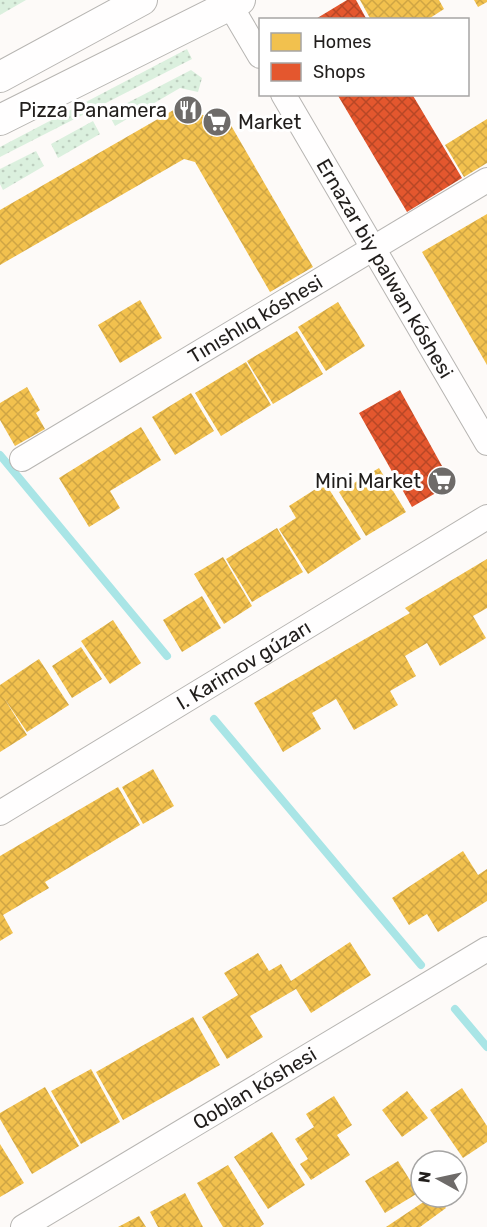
<svg xmlns="http://www.w3.org/2000/svg" width="487" height="1227" viewBox="0 0 487 1227" font-family="Rubik,sans-serif">
<style>
.grass{fill:url(#grass-dots)}
.homes{fill:url(#homes-cross-hatch)}
.shops{fill:url(#shops-cross-hatch)}
.lines{fill:none;stroke-linecap:round;stroke-linejoin:round}
.stream{stroke:#a9e5e6;stroke-width:8}
.minor-casing{stroke:#b7b5b2;stroke-width:26}
.major-casing{stroke:#b7b5b2;stroke-width:32}
.minor{stroke:#fffefe;stroke-width:24}
.major{stroke:#fffefe;stroke-width:30}
.labels{text-anchor:middle;stroke-width:6;stroke-linejoin:round;paint-order:stroke}
.poi-label{font-size:20px;fill:#211e1c;stroke:#fff;text-anchor:end}
.street-label{font-size:20px;fill:#211e1c;stroke:#fff}
</style>
<defs>
<pattern id="grass-dots" width="8" height="8" patternUnits="userSpaceOnUse" patternTransform="scale(1.5)"><rect width="8" height="8" fill="#dbf0de"/><path d="M2 2h.1M6 6h.1" fill="none" stroke="#bccdbe" stroke-width="1.8" stroke-linecap="round"/></pattern>
<pattern id="homes-cross-hatch" width="8" height="8" patternUnits="userSpaceOnUse" patternTransform="scale(1.5)"><rect width="8" height="8" fill="#f2c14e"/><path d="M0 0l8 8M0 8l8-8" fill="none" stroke="#cfa544"/></pattern>
<pattern id="shops-cross-hatch" width="8" height="8" patternUnits="userSpaceOnUse" patternTransform="scale(1.5)"><rect width="8" height="8" fill="#e4572e"/><path d="M0 0l8 8M0 8l8-8" fill="none" stroke="#b84726"/></pattern>
</defs>
<rect width="100%" height="100%" fill="#fdfaf8"/>
<!-- grass -->
<path class="grass" d="M 0,0 L 26,0 L 0,15 Z
M 187,49 L 192,59 L 0,157 L 0,147 Z
M 191,70 L 202,78 L 198,92 L 180,88 L 115,126 L 108,113 Z
M 93,121 L 100,134 L 58,158 L 51,144 Z
M 36,151 L 44,166 L 3,190 L 0,184 L 0,169 Z"/>
<!-- homes -->
<path class="homes" d="M 360,0 L 439,0 L 444,9 L 427,20 L 371,20 Z
M 474,0 L 487,0 L 487,2 L 478,7 Z
M 177,108 L 229,122 L 313,267 L 270,292 L 195,162 L 184,159 L 0,265 L 0,210 Z
M 487,119 L 487,163 L 464,177 L 445,145 Z
M 487,214 L 487,365 L 422,252 Z
M 140,300 L 162,338 L 120,363 L 98,325 Z
M 338,302 L 365,346 L 326,371 L 298,327 Z
M 297,331 L 323,374 L 273,404 L 247,361 Z
M 246,362 L 271,405 L 221,436 L 195,393 Z
M 27,387 L 40,410 L 36,413 L 45,429 L 15,446 L 0,420 L 0,403 Z
M 191,393 L 214,431 L 175,455 L 152,417 Z
M 141,427 L 161,460 L 110,491 L 120,508 L 89,527 L 59,478 Z
M 379,468 L 406,512 L 366,536 L 339,492 Z
M 325,483 L 361,539 L 308,574 L 279,529 L 296,518 L 289,506 Z
M 277,528 L 303,572 L 252,602 L 226,559 Z
M 223,557 L 252,606 L 224,624 L 194,574 Z
M 487,559 L 487,608 L 473,616 L 486,638 L 440,666 L 427,643 L 405,656 L 416,676 L 390,691 L 398,705 L 354,730 L 336,699 L 312,713 L 321,729 L 283,752 L 254,703 L 410,613 L 405,608 Z
M 202,596 L 221,628 L 182,652 L 163,620 Z
M 113,620 L 141,663 L 110,684 L 81,641 Z
M 81,647 L 102,679 L 72,698 L 52,666 Z
M 39,659 L 69,705 L 27,732 L 4,698 L 27,735 L 0,752 L 0,685 Z
M 153,769 L 174,806 L 143,824 L 122,787 Z
M 118,787 L 140,825 L 45,882 L 49,888 L 3,915 L 13,933 L 0,941 L 0,856 Z
M 463,851 L 478,875 L 487,869 L 487,901 L 438,932 L 427,914 L 409,925 L 392,898 Z
M 350,942 L 371,975 L 311,1013 L 296,989 L 250,1016 L 263,1037 L 227,1059 L 202,1017 L 238,995 L 224,973 L 258,953 L 269,971 L 281,964 L 291,981 Z
M 193,1017 L 220,1065 L 123,1120 L 96,1072 Z
M 91,1069 L 120,1122 L 81,1144 L 51,1091 Z
M 45,1087 L 79,1146 L 32,1174 L 0,1119 L 0,1113 Z
M 462,1088 L 487,1126 L 487,1142 L 463,1158 L 430,1110 Z
M 407,1091 L 428,1118 L 402,1137 L 382,1110 Z
M 334,1096 L 352,1125 L 337,1135 L 350,1155 L 311,1180 L 300,1164 L 308,1159 L 295,1139 L 314,1127 L 306,1114 Z
M 272,1132 L 305,1185 L 268,1209 L 234,1157 Z
M 0,1144 L 24,1183 L 0,1197 Z
M 398,1161 L 418,1193 L 385,1213 L 365,1181 Z
M 228,1165 L 264,1224 L 260,1227 L 223,1227 L 197,1183 Z
M 185,1193 L 203,1227 L 158,1227 L 150,1212 Z
M 431,1197 L 437,1197 L 446,1208 L 420,1227 L 386,1227 Z
M 139,1216 L 146,1227 L 118,1227 Z"/>
<!-- shops -->
<path class="shops" d="M 347,0 L 356,0 L 367,20 L 314,20 Z
M 337,94 L 412,94 L 462,178 L 407,212 Z
M 400,390 L 447,475 L 446,487 L 412,507 L 359,413 Z"/>
<g class="lines">
<!-- stream -->
<path class="stream" d="M 0,455 L 167,656
M 214,719 L 421,965
M 455,1009 L 487,1047"/>
<!-- minor casing -->
<g class="minor-casing">
<g id="minor">
<path d="M 227,0 L 260,56"/>
<path id="s1" d="M 283,94 L 487,443"/>
<path id="s2" d="M 22,459 L 487,180"/>
<path id="s3" d="M 0,813 L 487,517"/>
<path id="s4" d="M 23,1227 L 487,949"/>
</g>
</g>
<!-- major casing -->
<g class="major-casing">
<path id="major" d="M 0,77 L 142,0
M 0,120 L 240,0"/>
</g>
<!-- minor -->
<use href="#minor" class="minor"/>
<!-- major -->
<use href="#major" class="major"/>
</g>
<!-- icons -->
<defs>
<g id="restaurant-disc" transform="scale(1.5)"><circle r="9.5" fill="#6e6b69" stroke="#fff"/><path d="M-5-6h1v4h1v-4h1v4h1v-4h1v5L-1.5 .5V6h-2V.5L-5-1ZM5-6V6H3V1.5H1.5Q1.5-4 5-6Z" fill="#fff"/></g>
<g id="supermarket-disc" transform="scale(1.5)"><circle r="9.5" fill="#6e6b69" stroke="#fff"/><path d="M-6-5.5h2.5l.6 2H6L4.5 2H-2.5L-4.4-4H-6ZM-1.5 3.2a1.3 1.3 0 1 0 .1 0ZM3 3.2a1.3 1.3 0 1 0 .1 0Z" fill="#fff"/></g>
</defs>
<g fill-rule="evenodd">
<use href="#restaurant-disc" x="188" y="110"/>
<use href="#supermarket-disc" x="217" y="122"/>
<use href="#supermarket-disc" x="442" y="481"/>
</g>
<g class="labels">
<!-- poi labels -->
<g class="poi-label">
<text x="167" y="117">Pizza Panamera</text>
<text x="238" y="129" text-anchor="start">Market</text>
<text x="421" y="488">Mini Market</text>
</g>
<!-- street labels -->
<g class="street-label">
<text dy="7" stroke="none"><textPath href="#s1" startOffset="202">Ernazar biy palwan kóshesi</textPath></text>
<text dy="7" stroke="none"><textPath href="#s2" startOffset="272">Tınıshlıq kóshesi</textPath></text>
<text dy="7" stroke="none"><textPath href="#s3" startOffset="285">I. Karimov gúzarı</textPath></text>
<text dy="7" stroke="none"><textPath href="#s4" startOffset="270">Qoblan kóshesi</textPath></text>
</g>
</g>
<!-- legend -->
<rect x="259" y="18" width="210" height="78" fill="#ffffff" stroke="#a6a5a4" stroke-width="1.5"/>
<rect x="271" y="33" width="30" height="18" fill="#f2c14e" stroke="#a6a5a4" stroke-width="1.5"/>
<text x="313" y="48" font-size="18" fill="#211e1c">Homes</text>
<rect x="271" y="63" width="30" height="18" fill="#e4572e" stroke="#a6a5a4" stroke-width="1.5"/>
<text x="313" y="78" font-size="18" fill="#211e1c">Shops</text>
<!-- north arrow -->
<g transform="translate(439 1179) rotate(278)"><circle r="28" fill="#ffffff" stroke="#a6a5a4" stroke-width="1.5"/>
<path d="M0-4.5L10 22L0 15L-10 22Z" fill="#6e6b69"/>
<text y="-9" font-size="16" font-weight="bold" text-anchor="middle" fill="#211e1c">N</text>
</g>
</svg>
